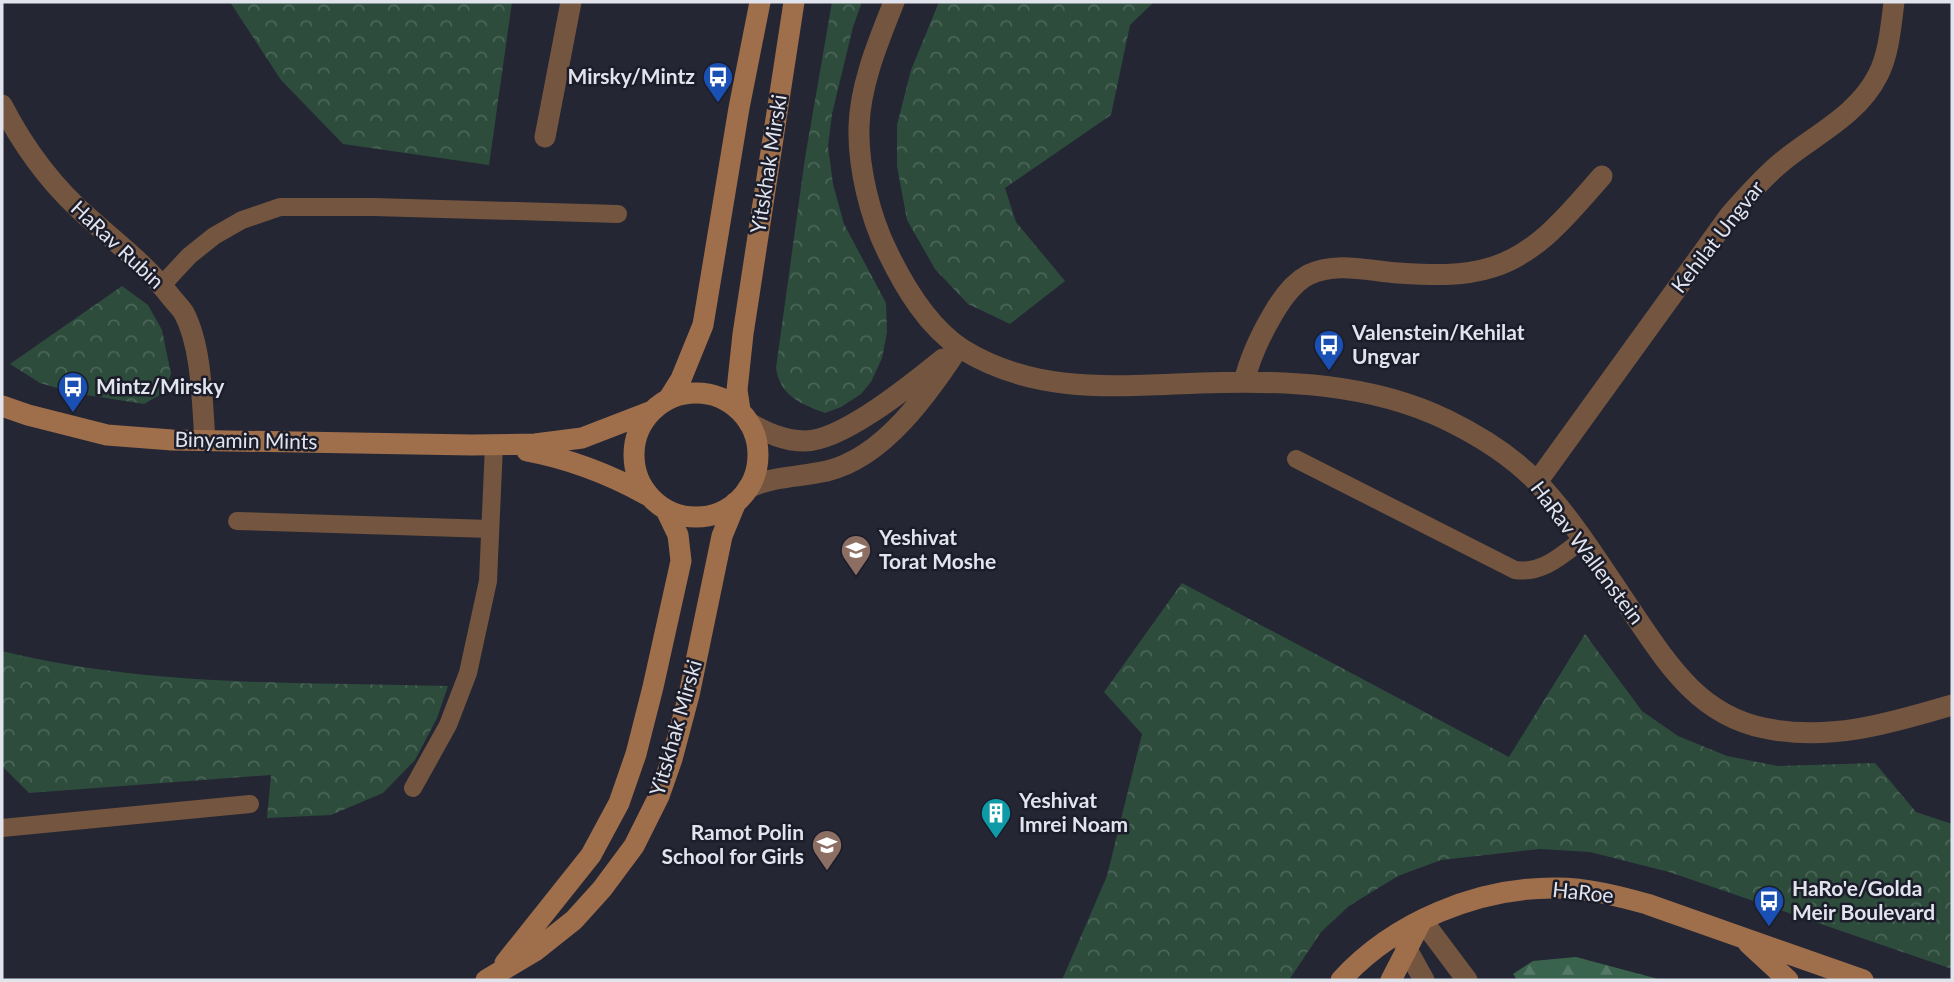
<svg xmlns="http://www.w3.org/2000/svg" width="1954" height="982" viewBox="0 0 1954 982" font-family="Lato,sans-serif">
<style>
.forest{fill:url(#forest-firs)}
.park{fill:url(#park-crowns)}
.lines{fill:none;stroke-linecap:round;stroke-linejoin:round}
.lane{stroke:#74553f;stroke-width:18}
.street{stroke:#74553f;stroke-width:21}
.secondary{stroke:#9f6e4b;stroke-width:21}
.labels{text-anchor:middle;stroke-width:5;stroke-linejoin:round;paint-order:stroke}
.poi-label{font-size:21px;font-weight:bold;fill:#e2e4ed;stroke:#1b1d2a;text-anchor:start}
.street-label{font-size:21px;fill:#e2e4ed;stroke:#1b1d2a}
</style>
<defs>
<pattern id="forest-firs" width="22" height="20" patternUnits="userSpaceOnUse" patternTransform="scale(1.75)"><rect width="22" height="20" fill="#3a634d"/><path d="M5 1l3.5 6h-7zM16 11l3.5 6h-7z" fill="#567967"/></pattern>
<pattern id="park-crowns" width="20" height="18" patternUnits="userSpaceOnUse" patternTransform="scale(1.75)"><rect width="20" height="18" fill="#2d4c3c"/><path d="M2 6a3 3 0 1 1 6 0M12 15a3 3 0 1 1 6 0" fill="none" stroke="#4b6658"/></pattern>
</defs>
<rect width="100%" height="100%" fill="#242634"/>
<!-- forest -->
<path class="forest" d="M 1576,957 L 1662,980 L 1517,980 L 1513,974 L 1533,961 Z"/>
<!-- park -->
<path class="park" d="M 230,2 L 512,2 L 489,165 L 343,144 L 281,80 Z
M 832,2 L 862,2 L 853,27 L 832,114 L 828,146 L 833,184 L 844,224 L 886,303 L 887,332 L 882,358 L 871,382 L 861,394 L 841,407 L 825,413 C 801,404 780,396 776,368 L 805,158 Z
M 939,2 L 1154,2 L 1130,25 L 1111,115 L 1005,188 L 1016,222 L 1065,281 L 1010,324 L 968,304 L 935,269 L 907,220 L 897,166 L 897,125 L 911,70 Z
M 122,286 L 148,305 L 162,330 L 171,374 L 163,393 L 144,404 L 74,393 L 40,383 L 10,364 Z
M 1182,583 L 1509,757 L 1585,634 L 1642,711 L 1678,736 L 1727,756 L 1778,766 L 1875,763 L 1916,812 L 1952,824 L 1952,969 L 1669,872 L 1590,852 L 1540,849 L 1441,860 L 1398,876 L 1349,906 L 1321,932 L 1289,980 L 1062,980 L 1107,876 L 1142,734 L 1104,692 Z
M 2,651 C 147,687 300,682 448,686 L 437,718 L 415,760 L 383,793 L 331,815 L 267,818 L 271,775 L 29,793 L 2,766 Z"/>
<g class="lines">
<!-- lane -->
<path class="lane" d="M 162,285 L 189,256 L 214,236 L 242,220 L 280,207 L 374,207 L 618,214
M 1296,459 L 1515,570 C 1542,574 1561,556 1582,540
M 237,521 L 490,529
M 413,788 L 448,725 L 468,673 L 488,581 L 494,445
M 2,828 L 250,804"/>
<!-- street -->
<path class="street" d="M 894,2 C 879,40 860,84 859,127 C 858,168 870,217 888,253 C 905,288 928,327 962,349 C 1036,395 1116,386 1200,383 C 1284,380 1371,383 1447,420 C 1480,436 1510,455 1535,480 C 1574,520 1604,571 1635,616 C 1669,666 1700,715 1764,728 C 1829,742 1891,723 1952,705
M 2,105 C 24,148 53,187 90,219 C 119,245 146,265 171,297 C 175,302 181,308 184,313 C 202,347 202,402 205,440
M 545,137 L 571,2
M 1244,382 C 1250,357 1260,336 1273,314 C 1281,300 1293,283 1308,275 C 1336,261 1369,271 1398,273 C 1430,275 1462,277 1493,267 C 1540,252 1571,211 1602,176
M 749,423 C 768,433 784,441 805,441 C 843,441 913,383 943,359
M 1537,482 L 1730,215 C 1747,196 1763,177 1783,161 C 1816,134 1858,115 1878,75 C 1889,54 1891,25 1894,2
M 748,488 C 773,476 800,477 827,471 C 885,457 928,393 959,347
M 1422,920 L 1467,980
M 1399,935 L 1424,980"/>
<!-- secondary -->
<path class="secondary" d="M634 455a62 62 0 1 1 124 0a62 62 0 1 1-124 0Z
M 669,398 L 681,379 L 703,325 L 739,108 L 760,2
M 2,406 L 28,415 L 107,435 L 172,440 L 472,445 L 535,444 L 582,438 L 652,411
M 740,410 L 737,390 L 743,334 L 794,2
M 527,451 C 570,459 609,474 647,495
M 1748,943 L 1788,980
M 505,963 L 591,855 L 619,803 L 636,754 L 653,687 L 681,561 L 678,535 L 666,510
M 486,980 L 535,951 L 574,920 L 602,889 L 634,846 L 659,796 L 672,759 L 689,695 L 722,536 L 736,502
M 1341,980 C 1394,922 1478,887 1557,888 C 1587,888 1618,896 1647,904 L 1863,980
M 1391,980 L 1422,920"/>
</g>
<!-- icons -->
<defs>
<g id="bus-pin" transform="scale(1.575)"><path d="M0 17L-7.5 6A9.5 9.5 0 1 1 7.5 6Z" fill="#1a4fb4" stroke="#1b1d2a"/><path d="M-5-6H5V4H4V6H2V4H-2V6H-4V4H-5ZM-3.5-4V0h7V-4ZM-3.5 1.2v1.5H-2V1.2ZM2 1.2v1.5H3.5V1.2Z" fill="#fff"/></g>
<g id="school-pin" transform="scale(1.575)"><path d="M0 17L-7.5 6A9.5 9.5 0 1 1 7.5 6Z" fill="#8d6e63" stroke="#1b1d2a"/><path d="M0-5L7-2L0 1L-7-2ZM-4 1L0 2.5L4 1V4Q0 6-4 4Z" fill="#fff"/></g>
<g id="building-pin" transform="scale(1.575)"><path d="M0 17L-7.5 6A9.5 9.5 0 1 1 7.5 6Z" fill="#0f9aa8" stroke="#1b1d2a"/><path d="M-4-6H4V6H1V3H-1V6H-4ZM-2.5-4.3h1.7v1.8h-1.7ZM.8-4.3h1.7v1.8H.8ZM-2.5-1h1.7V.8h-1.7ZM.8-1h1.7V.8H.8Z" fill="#fff"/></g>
</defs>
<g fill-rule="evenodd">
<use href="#bus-pin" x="718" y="77"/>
<use href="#bus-pin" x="1329" y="345"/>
<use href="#bus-pin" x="73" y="387"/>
<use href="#school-pin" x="856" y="550"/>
<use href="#building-pin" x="996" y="813"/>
<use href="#school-pin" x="827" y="845"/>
<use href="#bus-pin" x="1769" y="901"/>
</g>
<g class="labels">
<!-- poi labels -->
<g class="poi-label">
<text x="695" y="84" text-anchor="end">Mirsky/Mintz</text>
<text x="1352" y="340">Valenstein/Kehilat<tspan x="1352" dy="24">Ungvar</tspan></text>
<text x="96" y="394">Mintz/Mirsky</text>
<text x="879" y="545">Yeshivat<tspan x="879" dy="24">Torat Moshe</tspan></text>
<text x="1019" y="808">Yeshivat<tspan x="1019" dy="24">Imrei Noam</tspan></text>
<text x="804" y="840" text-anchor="end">Ramot Polin<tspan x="804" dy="24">School for Girls</tspan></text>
<text x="1792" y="896">HaRo'e/Golda<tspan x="1792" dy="24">Meir Boulevard</tspan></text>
</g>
<!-- street labels -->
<g class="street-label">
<text transform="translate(769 164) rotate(-81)" y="7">Yitskhak Mirski</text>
<text transform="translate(1718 237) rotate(-52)" y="7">Kehilat Ungvar</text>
<text transform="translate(117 245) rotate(43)" y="7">HaRav Rubin</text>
<text transform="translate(246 441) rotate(1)" y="7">Binyamin Mints</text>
<text transform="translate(1587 553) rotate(53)" y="7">HaRav Wallenstein</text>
<text transform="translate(676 728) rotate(-74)" y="7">Yitskhak Mirski</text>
<text transform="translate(1583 893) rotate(6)" y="7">HaRoe</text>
</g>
</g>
<!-- border -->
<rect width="1954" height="982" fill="none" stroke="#e2e4ed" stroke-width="7"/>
</svg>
